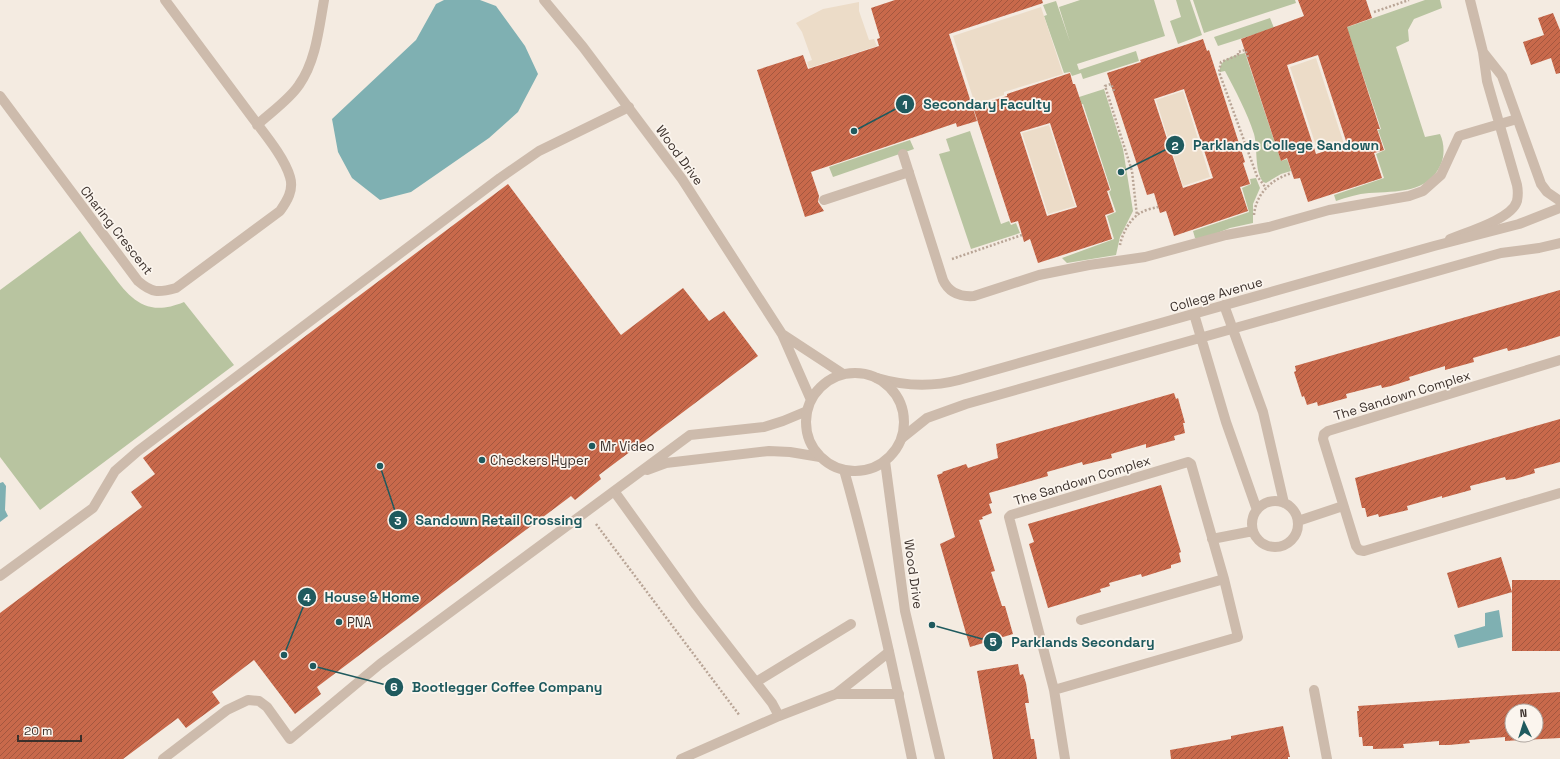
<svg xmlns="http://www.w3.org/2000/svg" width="1560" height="759" viewBox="0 0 1560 759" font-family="'Space Grotesk',sans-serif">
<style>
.green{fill:#b8c4a0}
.plaza{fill:#ecdcc8}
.water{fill:#7fb0b2}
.building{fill:url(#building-hatch);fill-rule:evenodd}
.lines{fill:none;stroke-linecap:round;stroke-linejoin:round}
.path{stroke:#b9a596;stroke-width:2.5;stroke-dasharray:2 2;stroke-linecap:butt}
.service{stroke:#cdbbac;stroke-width:10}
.minor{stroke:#cdbbac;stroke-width:10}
.tertiary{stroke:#cdbbac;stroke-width:10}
.poi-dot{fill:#1f5a5e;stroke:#fbf5ee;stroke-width:1.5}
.labels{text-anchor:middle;stroke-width:3.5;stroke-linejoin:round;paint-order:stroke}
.street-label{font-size:13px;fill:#3b302b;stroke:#fbf5ee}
.poi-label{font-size:13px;fill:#3b302b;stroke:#fbf5ee;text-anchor:start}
.leader{fill:none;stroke:#1f5a5e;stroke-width:1.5}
.callout-dot{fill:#1f5a5e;stroke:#fbf5ee;stroke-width:1.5}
.mark-label{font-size:12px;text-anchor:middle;font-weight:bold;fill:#fff}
.callout-label{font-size:14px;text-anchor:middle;font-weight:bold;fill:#1f5a5e;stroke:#fbf5ee;stroke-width:3.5;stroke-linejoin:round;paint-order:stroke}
</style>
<defs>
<pattern id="building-hatch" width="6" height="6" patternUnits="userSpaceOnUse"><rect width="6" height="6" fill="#c8694b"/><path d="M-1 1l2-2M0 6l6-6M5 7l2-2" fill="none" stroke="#a4573f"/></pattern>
</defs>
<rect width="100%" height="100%" fill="#f4ebe1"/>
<!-- green -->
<path class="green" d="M 1080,0 L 1154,0 L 1165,36 L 1077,64 L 1079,70 L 1136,51 L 1139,61 L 1083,79 L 1081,73 L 1072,76 L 1070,72 L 1064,73 L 1044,16 L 1047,15 L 1043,5 L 1056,1 L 1070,42 L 1059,7 Z
M 1176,0 L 1190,0 L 1202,35 L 1178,44 L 1170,21 L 1181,17 Z
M 1193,0 L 1295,0 L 1296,3 L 1204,33 Z
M 1425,0 L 1440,0 L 1442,8 L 1414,19 L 1408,30 L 1409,41 L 1396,47 L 1425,137 L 1440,134 C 1444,142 1445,155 1441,164 C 1428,194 1397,191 1369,193 C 1358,194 1347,197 1336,201 L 1334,195 L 1384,178 L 1376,154 L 1385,150 L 1378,130 L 1381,129 L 1350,37 L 1342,29 Z
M 1270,18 L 1274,28 L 1218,46 L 1214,37 Z
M 1245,53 L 1281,161 L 1287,159 L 1291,171 L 1281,174 L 1266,183 L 1263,182 C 1254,169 1258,149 1254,134 C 1247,112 1236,92 1225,71 L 1220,72 C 1219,58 1234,56 1245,53 Z
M 1104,89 L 1123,149 L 1133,211 L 1120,237 L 1116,255 L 1067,263 L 1062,258 L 1114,239 L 1107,216 L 1116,212 L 1109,192 L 1111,190 L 1083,104 L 1078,105 L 1076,98 Z
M 970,131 L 1001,224 L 1009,221 L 1011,225 L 1016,223 L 1020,233 L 971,249 L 939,154 L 950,151 L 946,139 Z
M 910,140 L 914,149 L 833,177 L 829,167 Z
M 1256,178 L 1260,188 L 1253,204 L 1253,223 L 1230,228 L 1202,239 L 1195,238 L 1193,231 L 1249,212 L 1242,188 L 1251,184 L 1250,179 Z
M 80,231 C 89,244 99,257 109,270 C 130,299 146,318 184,302 L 234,365 L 40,510 L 0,457 L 0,290 Z"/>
<!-- plaza -->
<path class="plaza" d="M 859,2 L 859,11 L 869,40 L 874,39 L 877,46 L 809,68 L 807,62 L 812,60 L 802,32 L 796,23 L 823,9 Z
M 1041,7 L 1063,74 L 1004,92 L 1004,95 L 975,104 L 953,36 Z
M 1316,58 L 1344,144 L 1318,152 L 1290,67 Z
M 1183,91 L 1210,177 L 1183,186 L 1156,100 Z
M 1049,125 L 1075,206 L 1048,214 L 1022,133 Z"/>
<!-- water -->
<path class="water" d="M 444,0 L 480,0 L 496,6 L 525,46 L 538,74 L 518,112 L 489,138 L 411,192 L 380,200 L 352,178 L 338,152 L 332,119 L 416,40 L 436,4 Z
M 3,482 L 6,486 L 5,510 L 8,516 L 0,522 L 0,483 Z
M 1499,610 L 1503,637 L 1458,648 L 1454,635 L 1485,626 L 1485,613 Z"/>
<!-- building -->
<path class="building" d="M 895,0 L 1042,0 L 1043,3 L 949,34 L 977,121 L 957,127 L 956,123 L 811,172 L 819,196 L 818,202 L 824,211 L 805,217 L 757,70 L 803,55 L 808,69 L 879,46 L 877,39 L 880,38 L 871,8 Z
M 1298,0 L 1366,0 L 1372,18 L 1347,27 L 1380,129 L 1377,129 L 1384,150 L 1374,153 L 1382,178 L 1308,202 L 1300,178 L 1294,179 L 1287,158 L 1281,161 L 1241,39 L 1304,16 ZM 1318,55 L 1347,144 L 1316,154 L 1287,65 Z
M 1553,13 L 1560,30 L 1560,73 L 1556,74 L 1551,58 L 1531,65 L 1523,42 L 1544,35 L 1538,18 Z
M 1203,39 L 1207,51 L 1209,50 L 1245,162 L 1243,163 L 1250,184 L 1240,187 L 1248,211 L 1174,236 L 1166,211 L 1160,213 L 1154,193 L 1147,195 L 1107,73 L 1141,62 L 1140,60 ZM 1184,89 L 1213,178 L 1183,188 L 1154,99 Z
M 1070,73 L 1073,84 L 1075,84 L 1110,190 L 1107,191 L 1114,212 L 1105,215 L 1112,239 L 1038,263 L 1030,239 L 1024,242 L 1018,221 L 1011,223 L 973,107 L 1007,96 L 1007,94 ZM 1050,123 L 1077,207 L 1047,216 L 1020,132 Z
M 508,184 L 621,335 L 683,288 L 709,321 L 724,311 L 758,356 L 599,475 L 601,479 L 575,500 L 571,496 L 317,687 L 321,694 L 295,714 L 254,660 L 212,692 L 220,703 L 186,728 L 178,718 L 123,759 L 0,759 L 0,613 L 142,507 L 131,492 L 155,474 L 143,458 Z
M 1560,290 L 1560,336 L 1517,349 L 1508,351 L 1507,348 L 1473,358 L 1474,362 L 1445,370 L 1445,366 L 1409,377 L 1410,380 L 1391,386 L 1382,388 L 1381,385 L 1346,394 L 1347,398 L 1318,406 L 1317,402 L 1307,405 L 1304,396 L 1302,397 L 1294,372 L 1296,371 L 1295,366 Z
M 1174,393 L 1176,399 L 1178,398 L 1185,423 L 1183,423 L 1185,433 L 1174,436 L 1175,440 L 1146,448 L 1146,444 L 1111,454 L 1112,458 L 1083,465 L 1082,462 L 1047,472 L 1048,476 L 989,493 L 992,503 L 989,504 L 992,513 L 982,517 L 983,519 L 979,520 L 995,571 L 991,572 L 1002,606 L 1005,606 L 1013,634 L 970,647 L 940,544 L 955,537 L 937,475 L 943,473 L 942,472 L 966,464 L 968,468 L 998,458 L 996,444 Z
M 1560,419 L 1560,462 L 1534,469 L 1535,473 L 1515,479 L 1506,480 L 1505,477 L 1470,486 L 1471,490 L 1442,498 L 1442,496 L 1407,506 L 1408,510 L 1379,517 L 1378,514 L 1367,517 L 1365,508 L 1362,508 L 1355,478 Z
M 1161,485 L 1181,552 L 1179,553 L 1181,562 L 1171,565 L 1171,568 L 1142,577 L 1141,574 L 1109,583 L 1110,586 L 1100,589 L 1101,592 L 1048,608 L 1029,544 L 1034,542 L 1028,524 Z
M 1501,557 L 1512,592 L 1458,608 L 1447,573 Z
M 1512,580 L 1560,580 L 1560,651 L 1512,651 Z
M 1018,664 L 1020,675 L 1023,674 L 1026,683 L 1029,703 L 1025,703 L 1031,739 L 1034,739 L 1037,759 L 993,759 L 977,671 Z
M 1560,692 L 1560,738 L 1505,741 L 1505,737 L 1469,740 L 1470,743 L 1449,745 L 1439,745 L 1439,741 L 1403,744 L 1404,748 L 1373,749 L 1373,746 L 1363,746 L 1362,737 L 1359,737 L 1357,711 L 1359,711 L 1358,706 ZM 1512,711 L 1536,711 L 1536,735 L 1512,735 Z
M 1283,726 L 1290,757 L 1288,757 L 1288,759 L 1171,759 L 1170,750 L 1231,739 L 1231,736 Z"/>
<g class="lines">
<!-- path -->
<path class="path" d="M 1374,12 L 1409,0
M 1248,57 L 1245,50 L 1238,52 L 1238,55 L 1221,62 L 1219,72 L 1257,176 L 1266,188
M 1114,91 L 1111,84 L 1105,86 L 1132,171 L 1137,216
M 1254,215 C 1256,193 1272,179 1292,173
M 1120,245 C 1122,234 1130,219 1140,213 C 1145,210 1153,208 1158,207
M 952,259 L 1022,235
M 596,524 L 740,716"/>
<!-- service -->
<path class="service" d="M 1483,52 L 1502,76 L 1541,184 L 1547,192 L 1560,201
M 903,154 L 943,280 C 949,293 960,297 974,296 L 1039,275 L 1089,265 L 1145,257 L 1226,235 L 1269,227 L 1329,210 L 1409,196 L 1423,191 L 1441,175 L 1459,136 L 1517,119
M 824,200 L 909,172
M 1450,239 C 1467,232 1512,219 1517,201 C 1518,196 1518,190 1517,185 L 1487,81 L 1483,52 L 1470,0
M 647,470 L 666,463 L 769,451 L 790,452 L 820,457
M 614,491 L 696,605 L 772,703 L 779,716
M 0,576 L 93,508 L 115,471 L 138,451 L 500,178 L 539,151 L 629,107
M 756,682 L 851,624
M 836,694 L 899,694
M 163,759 L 227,710 L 248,700 L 259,701 L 267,707 L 290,739 L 380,664 L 690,435 L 764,427 L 783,421 L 807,411
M 681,759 L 779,716 L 836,694 L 889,652"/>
<!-- minor -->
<path class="minor" d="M 0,96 L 138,281 C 152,293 158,293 176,288 L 280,211 C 287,201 294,190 290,177 C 284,156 262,131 249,113 C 221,75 193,38 165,0
M 257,125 C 271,112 289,100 299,85 C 316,61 319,28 324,0
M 1224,305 L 1263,412 L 1284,503
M 1194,314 L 1226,422 L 1257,510
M 1560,360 L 1328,431 L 1324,434 L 1323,439 L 1356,546 L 1359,550 L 1364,551 L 1560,493
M 877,378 C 904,386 932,387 959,380 L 1434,246 L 1519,224 L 1560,208
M 902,438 L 927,418 L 966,404 L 1501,253 L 1539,248 L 1560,243
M1252 524a23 23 0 1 1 46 0a23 23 0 1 1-46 0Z
M 1298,521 L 1343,506
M 1212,539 L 1253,531
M 1081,620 L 1224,579
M 1054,690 L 1238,637 L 1224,579 L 1191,464 L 1188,462 L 1011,515 L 1009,517 L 1054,690 L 1065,759
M 1314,690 L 1327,759"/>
<!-- tertiary -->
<path class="tertiary" d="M 544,0 L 583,47 L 682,179 L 782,334 L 811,400
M 782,334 L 843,374
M806 422a49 49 0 1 1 98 0a49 49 0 1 1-98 0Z
M 885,461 L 905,611 L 940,759
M 844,470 C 871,565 892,662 912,759"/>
</g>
<!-- markers -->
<g class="poi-dot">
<circle cx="592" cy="446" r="4"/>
<circle cx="482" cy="460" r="4"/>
<circle cx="339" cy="622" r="4"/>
</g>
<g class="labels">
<!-- street labels -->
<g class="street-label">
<text transform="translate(680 155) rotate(54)" y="5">Wood Drive</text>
<text transform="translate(117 230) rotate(52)" y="5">Charing Crescent</text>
<text transform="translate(1216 294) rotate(-16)" y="5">College Avenue</text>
<text transform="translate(1402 395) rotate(-17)" y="5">The Sandown Complex</text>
<text transform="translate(1082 480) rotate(-17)" y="5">The Sandown Complex</text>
<text transform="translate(914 574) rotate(82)" y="5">Wood Drive</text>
</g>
<!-- poi labels -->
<g class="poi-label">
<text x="600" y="451">Mr Video</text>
<text x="490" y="465">Checkers Hyper</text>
<text x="347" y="627">PNA</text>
</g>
</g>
<!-- callouts -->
<path class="leader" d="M854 131L905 104M1121 172L1175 145M380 466L398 520M284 655L307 597M932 625L993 642M313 666L394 687"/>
<g class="callout-dot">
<circle cx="854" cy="131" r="4"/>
<circle cx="1121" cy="172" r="4"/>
<circle cx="380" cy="466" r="4"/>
<circle cx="284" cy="655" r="4"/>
<circle cx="932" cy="625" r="4"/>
<circle cx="313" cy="666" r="4"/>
<circle cx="905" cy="104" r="10"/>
<circle cx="1175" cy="145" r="10"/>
<circle cx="398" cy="520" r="10"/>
<circle cx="307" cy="597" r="10"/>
<circle cx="993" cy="642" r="10"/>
<circle cx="394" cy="687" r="10"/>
</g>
<g class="mark-label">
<text x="905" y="109">1</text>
<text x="1175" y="150">2</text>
<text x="398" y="525">3</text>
<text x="307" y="602">4</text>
<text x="993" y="646">5</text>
<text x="394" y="691">6</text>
</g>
<g class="callout-label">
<text x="987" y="109">Secondary Faculty</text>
<text x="1286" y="150">Parklands College Sandown</text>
<text x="499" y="525">Sandown Retail Crossing</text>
<text x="372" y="602">House &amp; Home</text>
<text x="1083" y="647">Parklands Secondary</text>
<text x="507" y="692">Bootlegger Coffee Company</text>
</g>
<!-- north arrow -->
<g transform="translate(1524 723) rotate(356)"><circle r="19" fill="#fbf5ee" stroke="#aea6a0"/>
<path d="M0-3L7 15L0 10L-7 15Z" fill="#1f5a5e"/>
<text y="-6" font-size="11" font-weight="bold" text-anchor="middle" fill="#3b302b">N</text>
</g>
<!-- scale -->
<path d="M18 735v6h63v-6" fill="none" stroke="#3b302b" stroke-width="2"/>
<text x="24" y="735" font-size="12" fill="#3b302b" stroke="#fbf5ee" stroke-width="3" paint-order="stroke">20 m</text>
</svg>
